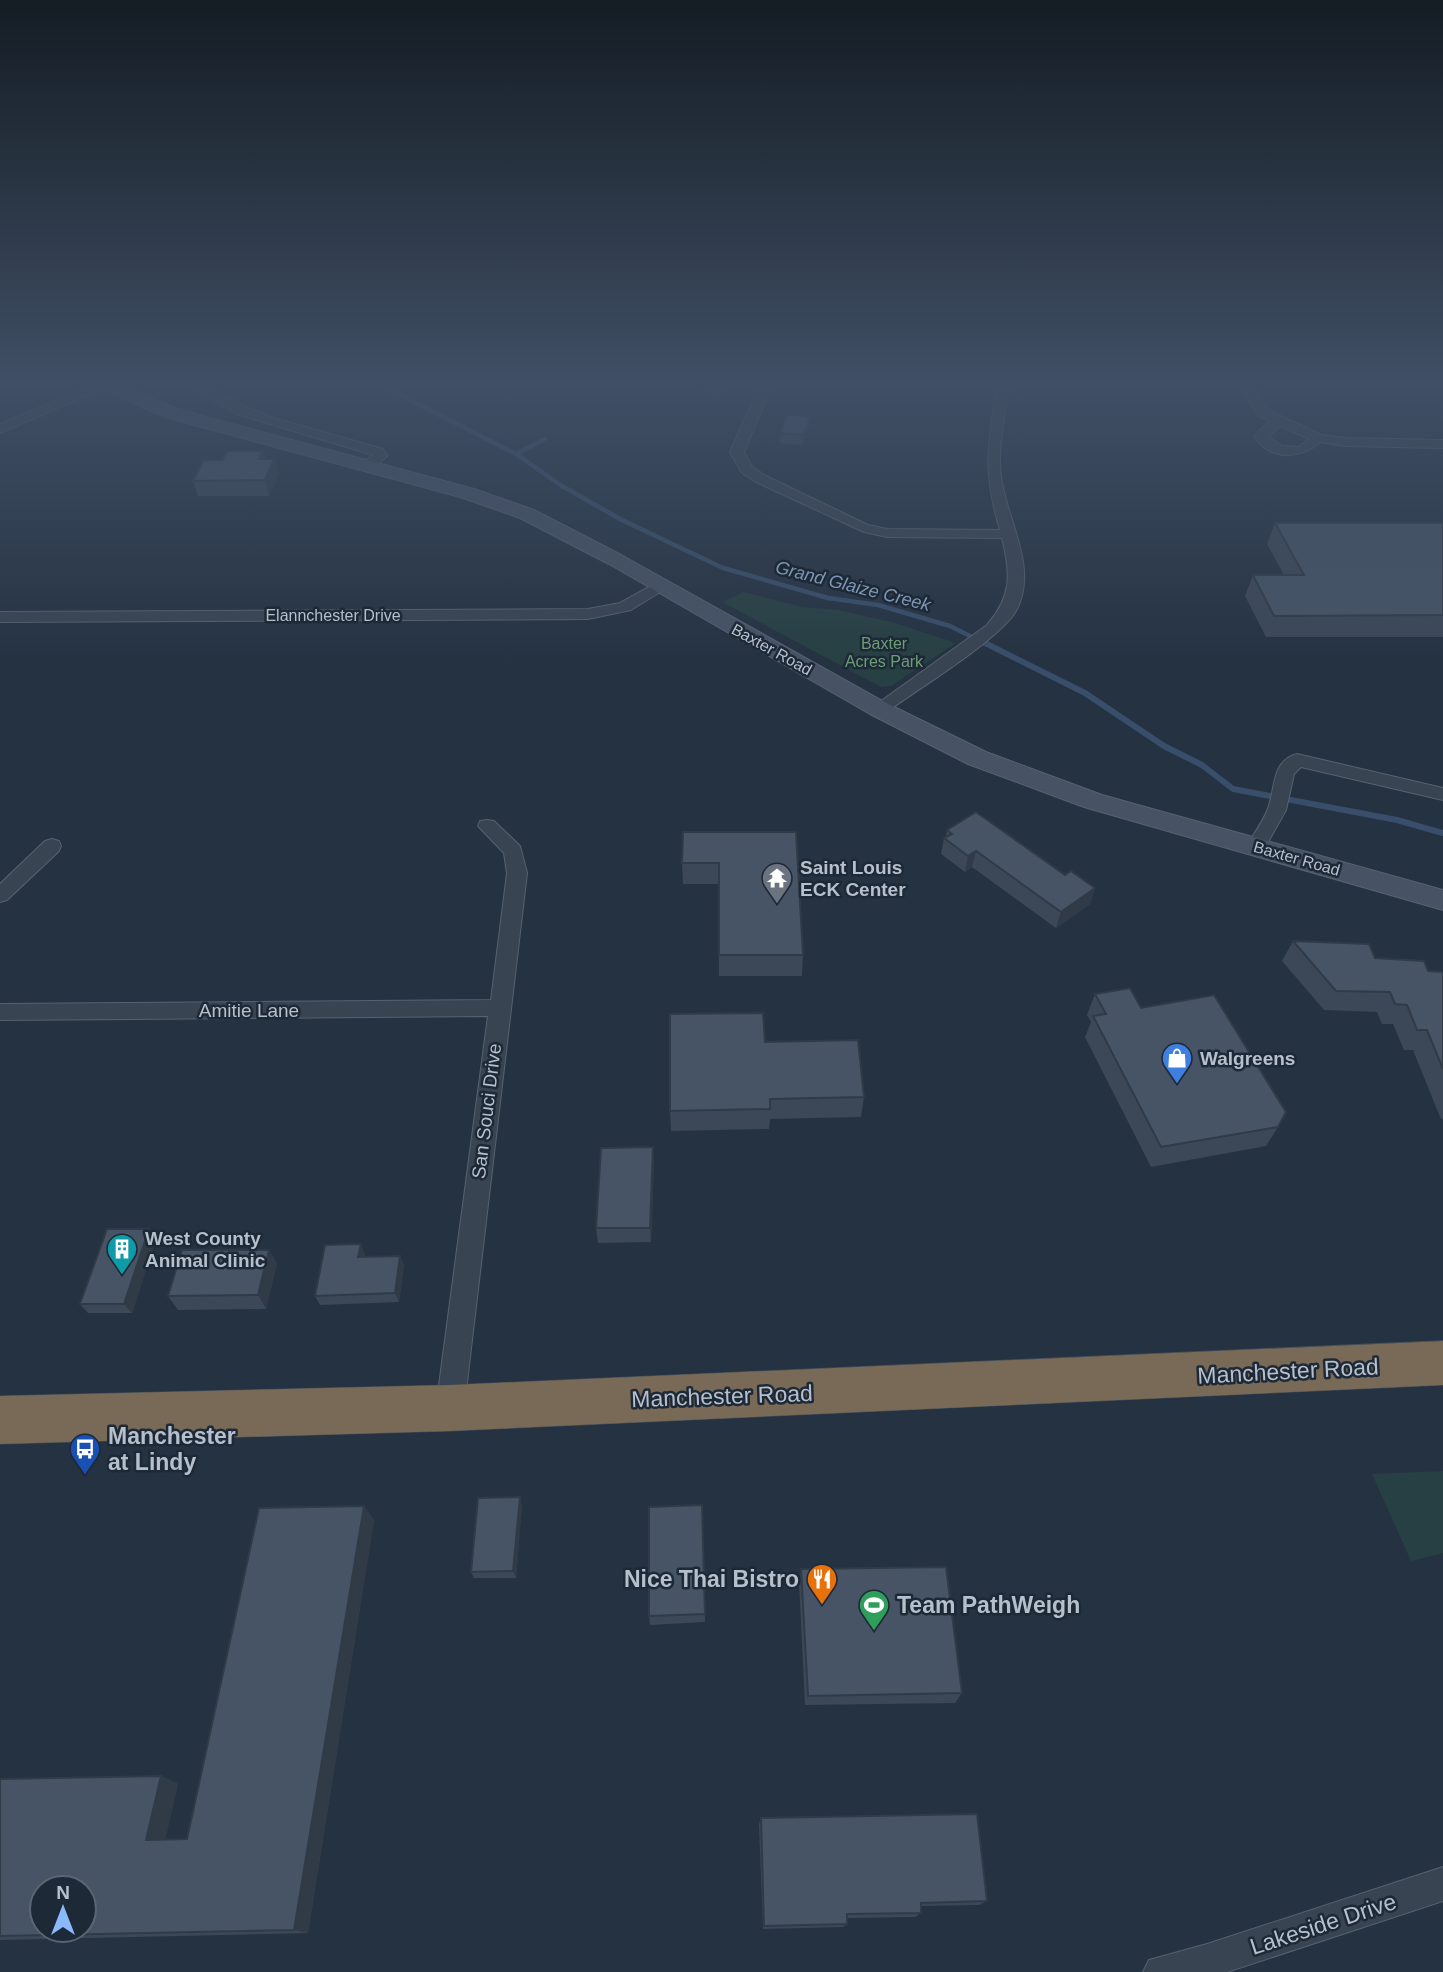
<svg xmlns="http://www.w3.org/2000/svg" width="1443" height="1972" viewBox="0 0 1443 1972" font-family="Helvetica,sans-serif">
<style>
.green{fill:#274043}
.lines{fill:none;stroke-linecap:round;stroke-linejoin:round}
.stream-far1{stroke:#384e6a;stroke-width:4.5}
.stream{stroke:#384e6a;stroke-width:6}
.street-casing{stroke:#57626f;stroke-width:2}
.secondary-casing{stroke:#57626f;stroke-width:2}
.highway-casing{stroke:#444f5c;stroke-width:1}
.street{fill:#394452;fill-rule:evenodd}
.secondary{fill:#475365;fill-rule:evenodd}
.highway{fill:#786a56;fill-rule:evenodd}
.wall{fill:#3c4858}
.shaded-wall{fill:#313b47}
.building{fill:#465466;stroke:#313b47;stroke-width:2;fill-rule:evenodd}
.labels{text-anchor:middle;stroke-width:5;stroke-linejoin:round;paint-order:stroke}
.far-street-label{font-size:16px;fill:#b6bfcc;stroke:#1e2937}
.far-park-label{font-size:16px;fill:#6c9e76;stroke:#1e2937}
.far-water-label{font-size:18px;font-style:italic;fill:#7c96b4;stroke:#1e2937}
.poi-label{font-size:19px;font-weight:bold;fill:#b6bfcc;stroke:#1e2937;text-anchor:start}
.street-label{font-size:19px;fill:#b6bfcc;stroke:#1e2937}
.near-street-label{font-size:23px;fill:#b6bfcc;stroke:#1e2937}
.near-poi-label{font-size:23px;font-weight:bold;fill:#b6bfcc;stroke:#1e2937;text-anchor:start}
</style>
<rect width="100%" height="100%" fill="#253242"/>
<!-- green -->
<path class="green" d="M 744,592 L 802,607 L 838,610 L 892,622 L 956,643 L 891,686 L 881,687 L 722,602 Z
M 1443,1471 L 1443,1553 L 1411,1561 L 1372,1474 Z"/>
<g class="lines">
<!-- stream-far1 -->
<path class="stream-far1" d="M 381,385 L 516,454 L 562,486 L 622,520 L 723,568 L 828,598 L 878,605 L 950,626 L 984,643
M 516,454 L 545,439"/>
<!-- stream -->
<path class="stream" d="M 981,641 L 1085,693 L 1164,746 L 1202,765 L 1233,789 L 1397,820 L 1443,833"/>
<!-- street casing -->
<g class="street-casing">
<path id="street" d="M 95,385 L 111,385 L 0,433 L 0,424 Z
M 188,385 L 202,385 L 247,408 L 274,418 L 383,449 L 387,456 L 371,470 L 361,470 L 361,464 L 373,455 L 237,414 Z
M 760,385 L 772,385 L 744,452 L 752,467 L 766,476 L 868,525 L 887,529 L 1000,530 C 982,469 988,446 997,385 L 1009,385 C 1006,411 999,438 1000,465 C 1001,512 1041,565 1016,611 C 999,640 915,691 885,713 L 873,713 L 870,709 L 987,625 C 1012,596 1011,574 1002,538 L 887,537 L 864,532 L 756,482 L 742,473 L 730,452 Z
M 1239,385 L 1251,385 L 1268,410 L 1321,435 L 1345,438 L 1443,440 L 1443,448 L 1345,446 L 1321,442 C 1299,459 1271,462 1254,436 L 1270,421 L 1258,416 ZM 1280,426 L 1309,439 L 1299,447 L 1282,446 L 1268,437 Z
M 660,581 L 668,586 L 665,589 L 631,610 L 588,619 L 0,622 L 0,612 L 588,609 L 620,603 Z
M 1297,754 L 1443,788 L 1443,800 L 1301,767 L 1294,774 L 1286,810 L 1263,851 L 1249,851 L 1247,846 C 1253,835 1262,823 1267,811 C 1276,791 1270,761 1297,754 Z
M 487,820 L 494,821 L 520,846 L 527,873 L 464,1408 L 460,1417 L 450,1421 L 440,1417 L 436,1408 L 488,1016 L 0,1020 L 0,1004 L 491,1000 L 507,873 L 504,853 L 478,826 L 480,821 Z
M 52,839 L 59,841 L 61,846 L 59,851 L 7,900 L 0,902 L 0,884 L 45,841 Z
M 1443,1867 L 1443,1901 L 1227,1972 L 1143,1972 L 1149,1960 L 1207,1944 Z"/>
</g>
<!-- secondary casing -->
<g class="secondary-casing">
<path id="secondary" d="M 100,385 L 122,385 L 177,409 L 474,489 L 534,510 L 623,556 L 888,704 L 986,752 L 1102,795 L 1443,890 L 1443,910 L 1084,807 L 968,764 L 870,714 L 609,564 L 520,518 L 460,497 L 165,417 L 103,389 Z"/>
</g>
<!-- highway casing -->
<g class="highway-casing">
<path id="highway" d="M 1443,1341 L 1443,1385 L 450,1431 L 0,1444 L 0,1396 L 450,1385 Z"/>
</g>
<!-- street -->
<use href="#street" class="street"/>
<!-- secondary -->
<use href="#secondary" class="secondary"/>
<!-- highway -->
<use href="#highway" class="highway"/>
</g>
<!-- wall -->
<path class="wall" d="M 702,385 L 728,385 L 723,395 L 702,393 Z
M 810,417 L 809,427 L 802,445 L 779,443 L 780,433 Z
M 263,451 L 266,459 L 274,459 L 279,475 L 269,496 L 198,496 L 193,481 L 222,460 Z
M 1275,523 L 1443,523 L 1443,637 L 1266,637 L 1245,596 L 1253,575 L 1284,575 L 1267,544 Z
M 947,830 L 1065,875 L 1095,888 L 1090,904 L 1056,928 L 972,867 L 965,872 L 941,854 L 944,838 L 946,837 Z
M 796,832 L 803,955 L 802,976 L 719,976 L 719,884 L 683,884 L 682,863 Z
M 1293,941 L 1428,971 L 1443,972 L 1443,1120 L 1440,1117 L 1413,1050 L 1404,1050 L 1393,1024 L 1382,1024 L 1377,1012 L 1324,1010 L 1282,961 Z
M 1095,994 L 1141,1008 L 1278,1127 L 1266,1146 L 1151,1167 L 1085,1037 L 1091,1022 L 1087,1015 Z
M 765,1042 L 864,1097 L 861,1117 L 770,1119 L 769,1129 L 671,1131 L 670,1111 Z
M 653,1147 L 654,1162 L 651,1242 L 598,1243 L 596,1228 Z
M 156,1239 L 132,1313 L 88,1313 L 80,1304 Z
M 269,1250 L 277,1264 L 266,1309 L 178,1310 L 168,1296 Z
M 365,1254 L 365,1257 L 400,1256 L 404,1265 L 399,1302 L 320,1305 L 315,1296 Z
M 522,1505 L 516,1578 L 474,1578 L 471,1572 Z
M 702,1505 L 705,1622 L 650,1625 L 649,1616 Z
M 364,1506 L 374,1520 L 308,1933 L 0,1940 L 0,1779 L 161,1776 L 178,1784 L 165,1839 L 187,1839 Z
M 801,1569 L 962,1693 L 955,1703 L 805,1705 L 799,1582 Z
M 761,1818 L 987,1901 L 979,1905 L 921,1906 L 921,1913 L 915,1917 L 847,1918 L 847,1924 L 843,1927 L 763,1929 L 759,1824 Z"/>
<!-- shaded-wall -->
<path class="shaded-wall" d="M 724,385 L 728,385 L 723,395 Z
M 810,417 L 809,427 L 802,445 L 803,435 Z
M 263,451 L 268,466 L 259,459 Z
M 274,459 L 279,475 L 269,496 L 265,480 Z
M 976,851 L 972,867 L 965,872 L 968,856 Z
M 1095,888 L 1090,904 L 1056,928 L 1061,912 Z
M 653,1147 L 654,1162 L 651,1242 L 650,1228 Z
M 149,1229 L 156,1239 L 132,1313 L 124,1304 Z
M 361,1244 L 365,1254 L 363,1266 L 358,1257 Z
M 269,1250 L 277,1264 L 266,1309 L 258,1295 Z
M 400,1256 L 404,1265 L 399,1302 L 395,1293 Z
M 520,1497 L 522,1505 L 516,1578 L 513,1571 Z
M 364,1506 L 374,1520 L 308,1933 L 294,1930 Z
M 161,1776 L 178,1784 L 164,1845 L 146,1840 Z"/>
<!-- building -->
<path class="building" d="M 787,414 L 810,417 L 803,435 L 780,433 Z
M 227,451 L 263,451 L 259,459 L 274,459 L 265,480 L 193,481 L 204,460 L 222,460 Z
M 1275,523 L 1443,523 L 1443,615 L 1274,616 L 1253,575 L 1304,575 Z
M 976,812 L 1065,875 L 1071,871 L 1095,888 L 1061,912 L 976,851 L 968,856 L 944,838 L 952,834 L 947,830 Z
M 683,832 L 796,832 L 803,955 L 719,955 L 719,863 L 682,863 Z
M 1293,941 L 1369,944 L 1375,958 L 1424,961 L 1428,971 L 1443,972 L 1443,1069 L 1427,1030 L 1417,1030 L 1407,1005 L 1395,1004 L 1390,992 L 1336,991 Z
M 1130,988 L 1141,1008 L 1214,995 L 1286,1112 L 1278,1127 L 1161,1147 L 1093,1016 L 1106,1014 L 1095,994 Z
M 763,1013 L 765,1042 L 858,1040 L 864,1097 L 770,1099 L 770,1109 L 670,1111 L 670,1014 Z
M 653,1147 L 650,1228 L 596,1228 L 601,1148 Z
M 107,1229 L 149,1229 L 124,1304 L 80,1304 Z
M 361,1244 L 358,1257 L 400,1256 L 395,1293 L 315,1296 L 325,1245 Z
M 182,1250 L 269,1250 L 258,1295 L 168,1296 Z
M 520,1497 L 513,1571 L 471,1572 L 478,1498 Z
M 702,1505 L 705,1614 L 649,1616 L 649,1507 Z
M 364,1506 L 294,1930 L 0,1936 L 0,1779 L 161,1776 L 146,1840 L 187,1839 L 259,1508 ZM 42,1888 L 84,1888 L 84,1930 L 42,1930 Z
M 946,1567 L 962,1693 L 808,1696 L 801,1569 Z
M 977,1814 L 987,1901 L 921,1903 L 921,1913 L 847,1914 L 847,1924 L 764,1926 L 761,1818 Z"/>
<!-- sky -->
<linearGradient id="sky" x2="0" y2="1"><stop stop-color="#141c24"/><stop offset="0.58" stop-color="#404f65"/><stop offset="1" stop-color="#404f65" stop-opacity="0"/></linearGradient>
<rect width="1443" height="661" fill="url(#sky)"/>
<!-- icons -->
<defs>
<g id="temple-pin" transform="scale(1.575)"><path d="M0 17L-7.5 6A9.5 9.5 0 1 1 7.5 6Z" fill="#6b7280" stroke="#1e2937"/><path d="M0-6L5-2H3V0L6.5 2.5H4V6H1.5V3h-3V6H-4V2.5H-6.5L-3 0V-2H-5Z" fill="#fff"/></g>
<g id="shop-pin" transform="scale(1.575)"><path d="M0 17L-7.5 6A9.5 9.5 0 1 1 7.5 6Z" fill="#3f7fe0" stroke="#1e2937"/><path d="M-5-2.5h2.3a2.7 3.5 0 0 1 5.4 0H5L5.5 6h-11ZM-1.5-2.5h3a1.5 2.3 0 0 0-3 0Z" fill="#fff"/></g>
<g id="building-pin" transform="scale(1.575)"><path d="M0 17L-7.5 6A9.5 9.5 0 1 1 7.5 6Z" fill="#0f9aa8" stroke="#1e2937"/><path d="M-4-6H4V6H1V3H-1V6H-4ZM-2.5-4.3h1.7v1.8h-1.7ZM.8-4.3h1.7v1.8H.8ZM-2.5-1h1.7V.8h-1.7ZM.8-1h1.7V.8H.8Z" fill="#fff"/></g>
<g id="bus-pin" transform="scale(1.575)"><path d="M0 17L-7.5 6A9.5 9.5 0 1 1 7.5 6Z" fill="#1a4fb4" stroke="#1e2937"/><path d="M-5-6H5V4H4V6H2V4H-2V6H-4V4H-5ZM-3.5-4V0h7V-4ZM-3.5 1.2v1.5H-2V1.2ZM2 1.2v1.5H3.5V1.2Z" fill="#fff"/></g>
<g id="restaurant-pin" transform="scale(1.575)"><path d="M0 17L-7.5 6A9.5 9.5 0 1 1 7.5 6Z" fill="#e8710a" stroke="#1e2937"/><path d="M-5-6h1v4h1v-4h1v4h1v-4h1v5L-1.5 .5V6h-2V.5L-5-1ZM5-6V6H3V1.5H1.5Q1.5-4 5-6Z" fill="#fff"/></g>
<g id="stadium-pin" transform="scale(1.575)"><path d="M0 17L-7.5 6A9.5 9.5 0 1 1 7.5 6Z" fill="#2e9e5b" stroke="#1e2937"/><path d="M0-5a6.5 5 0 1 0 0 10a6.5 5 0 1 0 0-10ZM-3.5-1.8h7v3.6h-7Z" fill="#fff"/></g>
</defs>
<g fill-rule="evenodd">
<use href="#temple-pin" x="777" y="878"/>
<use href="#shop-pin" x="1177" y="1058"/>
<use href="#building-pin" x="122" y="1249"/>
<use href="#bus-pin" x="85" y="1449"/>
<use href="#restaurant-pin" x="822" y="1579"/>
<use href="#stadium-pin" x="874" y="1605"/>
</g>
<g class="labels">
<!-- far-street labels -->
<g class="far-street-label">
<text x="333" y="621">Elannchester Drive</text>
<text transform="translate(772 649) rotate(29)" y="6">Baxter Road</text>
<text transform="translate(1297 858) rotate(16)" y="6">Baxter Road</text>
</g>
<!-- far-park labels -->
<g class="far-park-label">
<text x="884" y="649">Baxter<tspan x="884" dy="18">Acres Park</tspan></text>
</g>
<!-- far-water labels -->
<g class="far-water-label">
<text transform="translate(853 586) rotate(14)" y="6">Grand Glaize Creek</text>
</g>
<!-- poi labels -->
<g class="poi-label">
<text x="800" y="874">Saint Louis<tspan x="800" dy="22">ECK Center</tspan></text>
<text x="1200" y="1065">Walgreens</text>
<text x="145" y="1245">West County<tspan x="145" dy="22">Animal Clinic</tspan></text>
</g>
<!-- street labels -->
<g class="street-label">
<text x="249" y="1017">Amitie Lane</text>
<text transform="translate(486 1111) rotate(-83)" y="7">San Souci Drive</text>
</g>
<!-- near-street labels -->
<g class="near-street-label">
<text transform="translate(1288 1371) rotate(-3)" y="8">Manchester Road</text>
<text transform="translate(722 1396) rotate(-2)" y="8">Manchester Road</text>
<text transform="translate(1323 1924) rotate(-18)" y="8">Lakeside Drive</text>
</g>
<!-- near-poi labels -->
<g class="near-poi-label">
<text x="108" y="1444">Manchester<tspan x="108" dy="26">at Lindy</tspan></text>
<text x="799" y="1587" text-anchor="end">Nice Thai Bistro</text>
<text x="897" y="1613">Team PathWeigh</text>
</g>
</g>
<!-- north arrow -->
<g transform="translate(63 1909)"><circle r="33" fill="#1e2937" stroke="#5b6573" stroke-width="2"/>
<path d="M0-5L12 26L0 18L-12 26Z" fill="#8ab9fc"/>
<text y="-10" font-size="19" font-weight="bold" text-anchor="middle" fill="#b6bfcc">N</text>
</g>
</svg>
